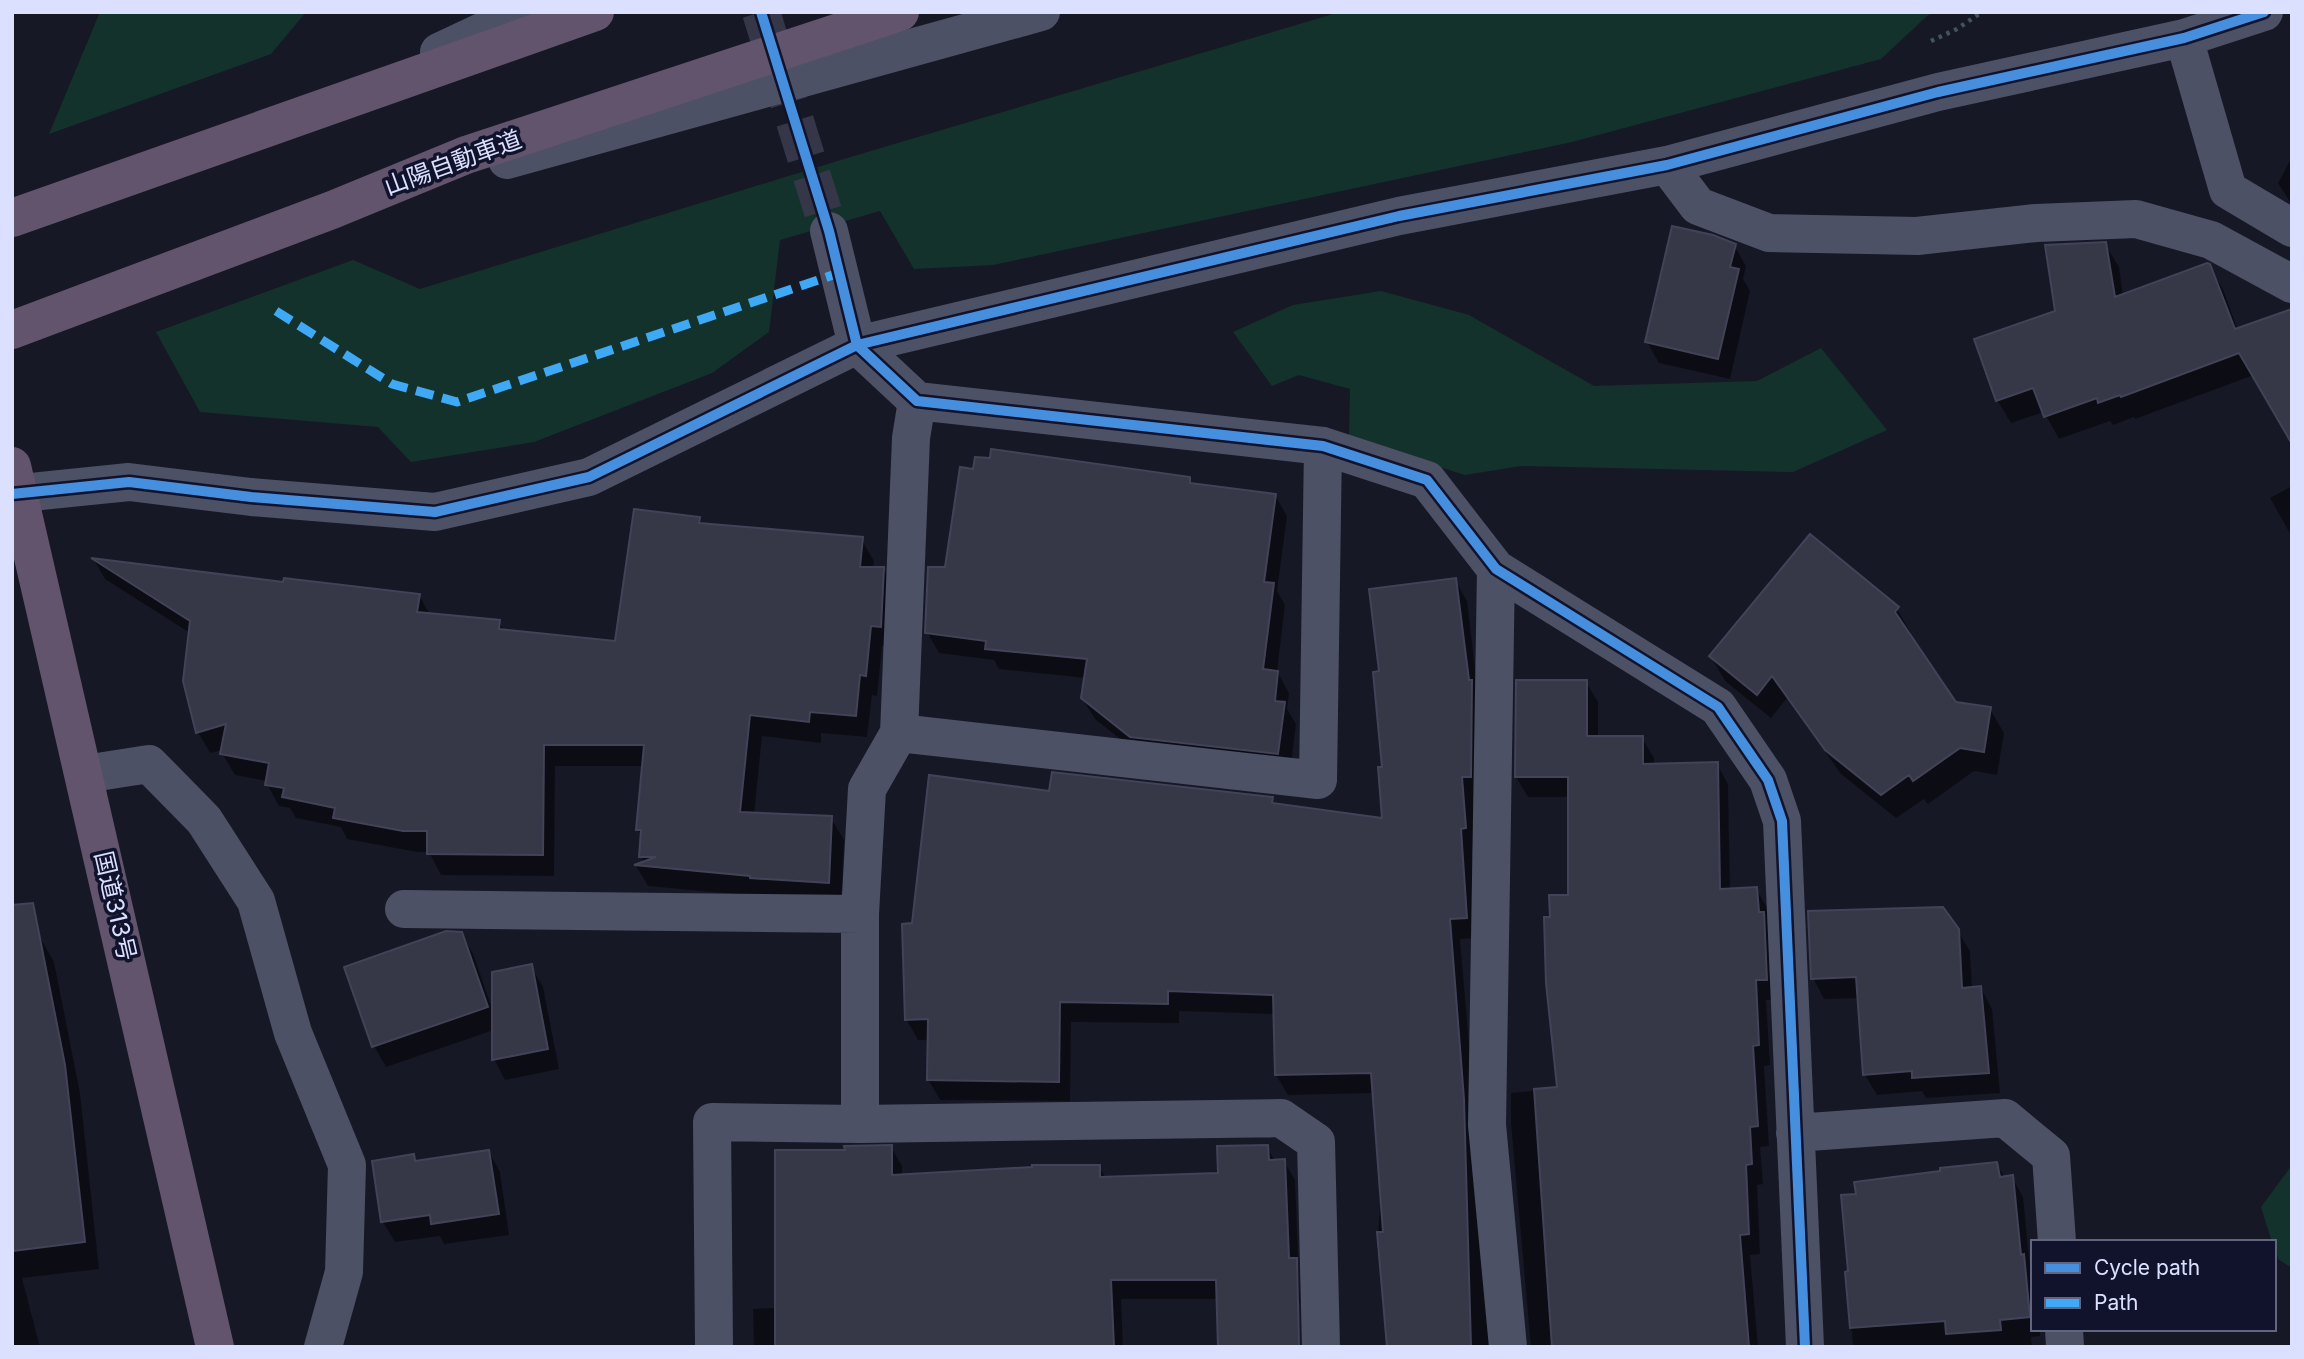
<svg xmlns="http://www.w3.org/2000/svg" width="2304" height="1359" viewBox="0 0 2304 1359" font-family="Inter,'Noto Sans JP',sans-serif">
<style>
.green{fill:#14322c}
.shadow{fill:#0007}
.building{fill:#363747;stroke:#424358;stroke-width:2}
.lines{fill:none;stroke-linecap:round;stroke-linejoin:round}
.minor-tunnel{stroke:#353647;stroke-width:38;stroke-dasharray:38 19;stroke-linecap:butt}
.path{stroke:#43545d;stroke-width:4.5;stroke-dasharray:3.5 5;stroke-linecap:butt}
.minor{stroke:#4d5166;stroke-width:38}
.highway{stroke:#63546d;stroke-width:38}
.quiet{stroke:#3fa9f5;stroke-width:9;stroke-dasharray:18 9;stroke-linecap:butt}
.cycleway-casing{stroke:#11132c;stroke-width:15}
.cycleway{stroke:#468fdf;stroke-width:10}
.labels{text-anchor:middle;stroke-width:7;stroke-linejoin:round;paint-order:stroke}
.street-label{font-size:24px;fill:#dce0ff;stroke:#11132c}
</style>
<rect width="100%" height="100%" fill="#171826"/>
<!-- green -->
<path class="green" d="M 100,12 L 306,12 L 271,54 L 49,134 Z
M 1340,12 L 1934,12 L 1927,16 L 1881,59 L 1572,142 L 993,265 L 914,269 L 880,211 L 780,240 L 769,332 L 712,373 L 534,442 L 411,462 L 378,427 L 200,412 L 156,332 L 353,260 L 420,289 L 854,156 Z
M 1381,291 L 1469,315 L 1594,386 L 1757,381 L 1821,348 L 1887,430 L 1793,472 L 1521,466 L 1465,475 L 1349,438 L 1350,389 L 1299,375 L 1272,386 L 1233,332 L 1293,305 Z
M 2292,1165 L 2292,1268 L 2278,1259 L 2274,1242 L 2272,1242 L 2261,1207 Z"/>
<!-- shadow -->
<path class="shadow" d="M 2292,157 L 2292,205 L 2278,183 Z
M 2105,244 L 2119,267 L 2123,296 L 2209,266 L 2223,289 L 2254,375 L 2135,419 L 2134,417 L 2113,425 L 2110,421 L 2059,439 L 2044,412 L 2011,423 L 1997,400 Z
M 1734,245 L 1746,266 L 1743,279 L 1750,291 L 1730,379 L 1659,363 L 1647,342 Z
M 1189,478 L 1193,485 L 1275,495 L 1287,516 L 1277,591 L 1285,605 L 1277,671 L 1289,693 L 1287,709 L 1296,724 L 1290,774 L 1143,757 L 1095,719 L 1082,698 L 1086,678 L 999,669 L 994,660 L 939,653 L 927,632 L 946,568 Z
M 2292,486 L 2292,537 L 2270,498 Z
M 699,519 L 702,525 L 861,539 L 874,561 L 873,568 L 883,568 L 895,590 L 893,648 L 882,646 L 877,696 L 872,695 L 867,737 L 821,733 L 821,743 L 762,736 L 754,815 L 831,818 L 844,840 L 841,904 L 648,886 L 636,866 L 645,863 L 641,857 L 643,838 L 638,830 L 644,766 L 555,766 L 554,876 L 441,875 L 429,852 L 417,852 L 347,839 L 341,827 L 296,818 L 290,808 L 279,806 L 267,784 L 267,781 L 235,775 L 222,753 L 223,750 L 210,753 L 198,732 L 190,633 L 105,579 L 94,560 L 284,584 L 419,595 L 430,615 L 499,622 L 505,632 L 617,643 Z
M 1455,580 L 1467,601 L 1478,694 L 1481,797 L 1473,797 L 1477,848 L 1472,849 L 1478,938 L 1460,939 L 1495,1347 L 1389,1347 L 1381,1258 L 1377,1250 L 1381,1190 L 1374,1093 L 1288,1095 L 1276,1075 L 1275,1014 L 1179,1011 L 1179,1023 L 1071,1022 L 1070,1101 L 940,1100 L 928,1079 L 929,1040 L 918,1040 L 906,1019 L 913,925 L 1051,793 L 1272,799 L 1276,806 L 1384,820 L 1381,673 Z
M 1897,609 L 1911,633 L 1909,635 L 1955,704 L 1990,709 L 2004,733 L 1997,775 L 1974,771 L 1928,804 L 1924,799 L 1896,818 L 1841,774 L 1787,698 L 1771,718 L 1725,681 L 1711,657 Z
M 1586,682 L 1598,702 L 1598,738 L 1642,738 L 1654,758 L 1654,766 L 1717,764 L 1728,784 L 1730,890 L 1756,889 L 1768,909 L 1778,1000 L 1766,1000 L 1770,1065 L 1764,1066 L 1769,1146 L 1760,1147 L 1763,1184 L 1757,1185 L 1760,1254 L 1750,1255 L 1758,1347 L 1531,1347 L 1511,1124 L 1511,1093 L 1559,1088 L 1552,919 L 1570,896 L 1570,797 L 1528,797 L 1516,777 Z
M 1957,930 L 1970,951 L 1972,989 L 1981,988 L 1992,1009 L 2000,1093 L 1926,1098 L 1922,1091 L 1877,1095 L 1865,1075 L 1859,998 L 1824,999 L 1813,978 Z
M 461,933 L 473,954 L 493,1011 L 531,966 L 543,987 L 559,1069 L 505,1080 L 494,1059 L 494,1030 L 386,1067 L 374,1046 L 347,968 Z
M 12,934 L 38,934 L 54,962 L 80,1093 L 99,1269 L 22,1278 L 40,1347 L 12,1347 Z
M 891,1147 L 902,1166 L 902,1176 L 1099,1167 L 1106,1178 L 1220,1174 L 1267,1147 L 1275,1161 L 1284,1161 L 1295,1180 L 1300,1303 L 1218,1299 L 1121,1299 L 1123,1347 L 754,1347 L 753,1309 L 776,1308 L 846,1152 Z
M 489,1152 L 500,1172 L 509,1235 L 444,1244 L 440,1236 L 395,1242 L 383,1222 L 374,1162 L 413,1156 L 417,1162 Z
M 1996,1163 L 2005,1178 L 2012,1177 L 2023,1197 L 2030,1268 L 2033,1272 L 2033,1329 L 2040,1329 L 2040,1336 L 2031,1337 L 2032,1347 L 1853,1347 L 1847,1273 L 1850,1273 L 1858,1196 Z"/>
<!-- building -->
<path class="building" d="M 1672,226 L 1713,235 L 1736,244 L 1730,267 L 1739,269 L 1718,359 L 1645,342 Z
M 2106,242 L 2115,297 L 2207,263 L 2210,264 L 2235,329 L 2292,309 L 2292,444 L 2239,353 L 2121,397 L 2120,395 L 2098,403 L 2097,398 L 2044,417 L 2033,388 L 1996,401 L 1974,339 L 2055,311 L 2045,245 Z
M 991,449 L 1190,477 L 1190,483 L 1276,494 L 1264,582 L 1274,583 L 1263,669 L 1278,671 L 1275,701 L 1285,702 L 1278,754 L 1130,737 L 1081,698 L 1087,659 L 985,649 L 986,641 L 925,633 L 928,567 L 945,567 L 960,467 L 973,469 L 975,457 L 990,458 Z
M 634,509 L 700,517 L 699,523 L 863,537 L 860,567 L 884,567 L 881,627 L 871,626 L 866,676 L 860,675 L 856,716 L 810,712 L 809,722 L 750,715 L 740,812 L 832,816 L 829,883 L 750,878 L 750,876 L 634,865 L 656,857 L 639,857 L 641,830 L 636,830 L 644,745 L 544,745 L 543,855 L 427,854 L 427,831 L 403,831 L 333,818 L 335,808 L 282,797 L 284,788 L 265,785 L 269,763 L 220,754 L 226,724 L 196,733 L 183,681 L 190,621 L 91,558 L 283,582 L 284,578 L 420,594 L 417,612 L 500,620 L 499,629 L 615,641 Z
M 1810,534 L 1899,607 L 1895,612 L 1956,702 L 1991,707 L 1984,752 L 1960,748 L 1913,781 L 1909,775 L 1881,795 L 1825,750 L 1772,676 L 1757,695 L 1709,656 Z
M 1456,578 L 1469,680 L 1472,680 L 1471,777 L 1462,777 L 1466,828 L 1461,829 L 1467,918 L 1450,919 L 1464,1099 L 1471,1347 L 1387,1347 L 1377,1232 L 1383,1232 L 1371,1073 L 1275,1075 L 1273,995 L 1168,991 L 1168,1004 L 1060,1002 L 1059,1082 L 927,1080 L 928,1019 L 905,1020 L 902,924 L 912,923 L 929,775 L 1049,791 L 1052,772 L 1273,797 L 1272,803 L 1382,818 L 1378,767 L 1382,767 L 1373,672 L 1379,671 L 1369,589 Z
M 1516,680 L 1587,680 L 1587,736 L 1643,736 L 1643,764 L 1718,762 L 1720,889 L 1757,887 L 1759,912 L 1764,912 L 1767,980 L 1756,980 L 1759,1045 L 1753,1046 L 1758,1126 L 1750,1127 L 1752,1164 L 1746,1165 L 1749,1234 L 1740,1235 L 1749,1347 L 1552,1347 L 1534,1089 L 1557,1087 L 1546,983 L 1544,917 L 1550,917 L 1549,895 L 1568,895 L 1568,777 L 1515,777 Z
M 33,903 L 65,1065 L 85,1242 L 12,1251 L 12,905 Z
M 1943,907 L 1959,929 L 1962,988 L 1981,986 L 1989,1073 L 1912,1078 L 1912,1071 L 1863,1075 L 1856,977 L 1811,979 L 1808,911 Z
M 446,931 L 462,932 L 488,1007 L 372,1047 L 344,967 Z
M 532,964 L 548,1049 L 492,1060 L 492,972 Z
M 892,1145 L 892,1175 L 1032,1167 L 1032,1165 L 1100,1165 L 1100,1177 L 1218,1173 L 1217,1146 L 1268,1145 L 1269,1160 L 1285,1159 L 1289,1258 L 1297,1258 L 1299,1347 L 1218,1347 L 1216,1280 L 1111,1280 L 1114,1347 L 775,1347 L 775,1150 L 845,1150 L 844,1146 Z
M 489,1150 L 499,1214 L 431,1224 L 430,1215 L 381,1222 L 372,1161 L 414,1154 L 415,1161 Z
M 1997,1162 L 2000,1177 L 2013,1175 L 2021,1255 L 2024,1254 L 2030,1317 L 2000,1320 L 2001,1330 L 1946,1334 L 1945,1321 L 1850,1328 L 1845,1272 L 1848,1271 L 1841,1195 L 1856,1194 L 1854,1182 L 1940,1171 L 1940,1168 Z"/>
<g class="lines">
<!-- minor-tunnel -->
<path class="minor-tunnel" d="M 761,12 L 829,231"/>
<!-- path -->
<path class="path" d="M 1931,41 L 1957,29 L 1982,12"/>
<!-- minor -->
<path class="minor" d="M 2184,38 L 2228,190 L 2292,228
M 439,52 L 524,12
M 507,160 L 1041,12
M 1667,165 L 1698,206 L 1769,233 L 1917,236 L 2036,223 L 2136,219 L 2211,240 L 2292,284
M 829,231 L 857,345 L 917,401 L 1323,446 L 1427,480 L 1496,569 L 1718,707 L 1768,780 L 1782,821 L 1805,1347
M 12,494 L 129,482 L 251,497 L 435,512 L 589,477 L 857,345 L 1399,216 L 1667,165 L 1938,92 L 2184,38 L 2264,12
M 1496,569 L 1487,1125 L 1508,1347
M 899,733 L 1318,780 L 1323,446
M 85,774 L 149,764 L 204,820 L 256,901 L 293,1033 L 347,1165 L 344,1272 L 323,1347
M 404,909 L 860,914
M 860,1124 L 860,914 L 867,789 L 899,733 L 911,438 L 917,401
M 1795,1133 L 2005,1118 L 2051,1156 L 2057,1242
M 2064,1329 L 2065,1347
M 714,1347 L 712,1122 L 860,1124 L 1281,1118 L 1316,1142 L 1321,1347"/>
<!-- highway -->
<path class="highway" d="M 12,218 L 595,12
M 12,330 L 332,210 L 466,155 L 900,12
M 12,466 L 215,1347"/>
<!-- quiet -->
<path class="quiet" d="M 276,311 L 392,384 L 457,402 L 839,273"/>
<!-- cycleway casing -->
<g class="cycleway-casing">
<path id="cycleway" d="M 761,12 L 829,231 L 857,345 L 917,401 L 1323,446 L 1427,480 L 1496,569 L 1718,707 L 1768,780 L 1782,821 L 1805,1347
M 12,494 L 129,482 L 251,497 L 435,512 L 589,477 L 857,345 L 1399,216 L 1667,165 L 1938,92 L 2184,38 L 2264,12"/>
</g>
<!-- cycleway -->
<use href="#cycleway" class="cycleway"/>
</g>
<g class="labels">
<!-- street labels -->
<g class="street-label">
<text transform="translate(453 163) rotate(-20)" y="8">山陽自動車道</text>
<text transform="translate(115 906) rotate(77)" y="8">国道313号</text>
</g>
</g>
<!-- border -->
<rect width="2304" height="1359" fill="none" stroke="#dce0ff" stroke-width="28"/>
<!-- legend -->
<rect x="2031" y="1240" width="245" height="91" fill="#11132c" stroke="#626580" stroke-width="2"/>
<rect x="2045" y="1263" width="35" height="10" fill="#468fdf" stroke="#626580" stroke-width="2"/>
<text x="2094" y="1275" font-size="21" fill="#dce0ff">Cycle path</text>
<rect x="2045" y="1298" width="35" height="10" fill="#3fa9f5" stroke="#626580" stroke-width="2"/>
<text x="2094" y="1310" font-size="21" fill="#dce0ff">Path</text>
</svg>
